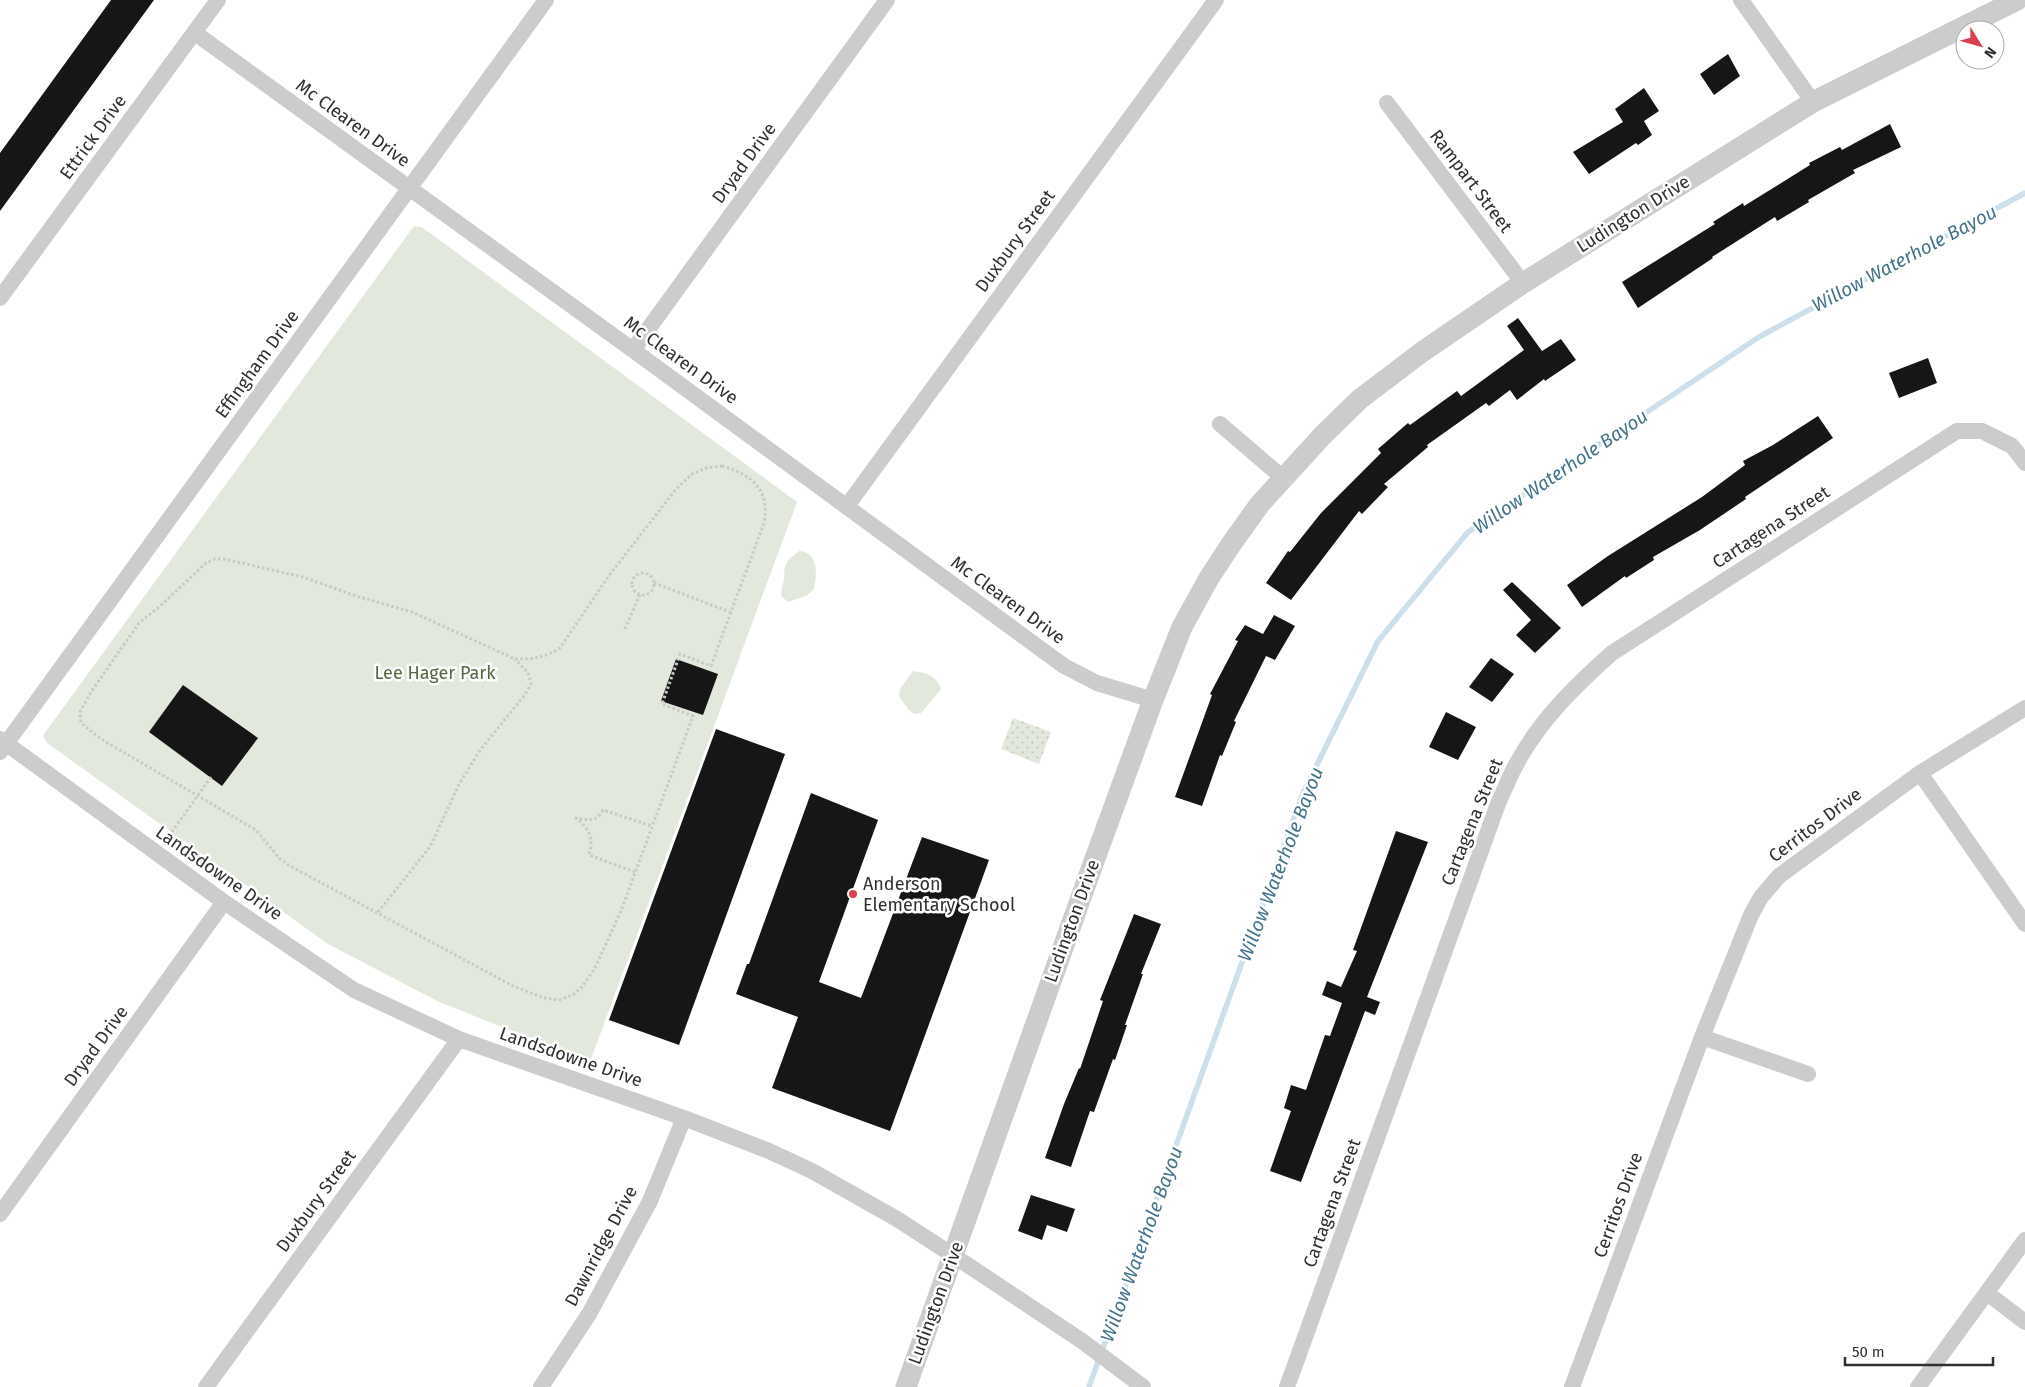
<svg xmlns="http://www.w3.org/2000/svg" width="2025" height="1387" viewBox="0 0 2025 1387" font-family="'Fira Sans',sans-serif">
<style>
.grass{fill:url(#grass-dots)}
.park{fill:#e3e8dc}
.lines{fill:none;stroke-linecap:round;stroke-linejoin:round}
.stream{stroke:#ccdfea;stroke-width:5.5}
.building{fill:#161616}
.path{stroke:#c9c9c9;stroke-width:3;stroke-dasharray:2.5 2.5;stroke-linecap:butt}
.minor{stroke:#ccc;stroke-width:16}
.tertiary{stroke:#ccc;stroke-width:21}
.poi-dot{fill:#d93f4f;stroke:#fff;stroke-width:2}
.labels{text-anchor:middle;stroke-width:5;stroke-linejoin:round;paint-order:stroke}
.street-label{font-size:18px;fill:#2f2f2f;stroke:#fff}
.park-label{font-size:18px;fill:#546840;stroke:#fff}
.poi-label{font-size:18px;fill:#2f2f2f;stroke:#fff;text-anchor:start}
.water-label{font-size:19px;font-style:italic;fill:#43728c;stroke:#fff}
</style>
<defs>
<pattern id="grass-dots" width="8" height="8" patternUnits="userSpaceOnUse" patternTransform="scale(1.25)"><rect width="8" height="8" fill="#e3e8dc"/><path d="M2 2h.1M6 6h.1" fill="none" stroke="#c3c7bd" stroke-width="1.8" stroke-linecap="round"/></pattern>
</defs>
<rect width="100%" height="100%" fill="#fff"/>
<!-- grass -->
<path class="grass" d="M 1013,718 L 1051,732 L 1039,764 L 1001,749 Z"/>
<!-- park -->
<path class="park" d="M 414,226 L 421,227 L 430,233 L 797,502 L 591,1059 L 502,1027 L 437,1001 L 328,944 L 47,743 L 44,738 L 44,734 Z
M 799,551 C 819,552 817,575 814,589 L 806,596 L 788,602 L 781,596 C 781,588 786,578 784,570 L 788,560 Z
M 913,671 C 927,673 936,675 941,689 L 921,713 L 914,714 L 908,709 L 899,696 L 900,689 Z"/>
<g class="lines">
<!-- stream -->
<path class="stream" d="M 1089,1387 L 1303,793 L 1378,641 L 1468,532 L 1759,337 L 2025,193"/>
</g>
<!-- building -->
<path class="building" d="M 111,0 L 154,0 L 0,211 L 0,153 Z
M 1728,54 L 1740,76 L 1714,95 L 1700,74 Z
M 1644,88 L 1659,111 L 1644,121 L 1652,135 L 1638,145 L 1636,143 L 1589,174 L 1573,152 L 1623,122 L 1615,109 Z
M 1890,124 L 1901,147 L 1853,170 L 1855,173 L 1808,200 L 1809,202 L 1777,221 L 1775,217 L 1712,257 L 1713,258 L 1638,308 L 1622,282 L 1715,224 L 1713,222 L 1743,203 L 1744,206 L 1810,165 L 1809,163 L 1840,147 L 1842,150 Z
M 1518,318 L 1542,351 L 1561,339 L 1576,360 L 1545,381 L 1544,379 L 1517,400 L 1510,390 L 1489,406 L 1486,403 L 1427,445 L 1428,447 L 1384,484 L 1388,487 L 1362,514 L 1359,511 L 1291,600 L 1266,583 L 1288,551 L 1290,552 L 1321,513 L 1381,453 L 1378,449 L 1408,423 L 1410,425 L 1457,391 L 1461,396 L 1524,350 L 1507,326 Z
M 1928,358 L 1937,383 L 1899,398 L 1889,373 Z
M 1818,416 L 1833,438 L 1745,497 L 1746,499 L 1700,530 L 1653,557 L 1654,560 L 1626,578 L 1625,576 L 1582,607 L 1567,585 L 1608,556 L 1702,497 L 1745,465 L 1743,461 L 1773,445 Z
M 1512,582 L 1561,628 L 1535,653 L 1516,635 L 1531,620 L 1503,590 Z
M 1274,615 L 1295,626 L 1275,660 L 1266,656 L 1234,721 L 1236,722 L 1222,756 L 1220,755 L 1202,806 L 1175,797 L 1212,695 L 1210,694 L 1238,641 L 1235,640 L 1245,625 L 1263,634 Z
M 1491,658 L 1514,674 L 1492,702 L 1469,687 Z
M 676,659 L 718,674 L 703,715 L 661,701 Z
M 183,685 L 258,738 L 222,786 L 149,732 Z
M 1446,712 L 1476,727 L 1458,760 L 1429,747 Z
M 716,729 L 785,754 L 679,1045 L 609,1020 Z
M 811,793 L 878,820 L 819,982 L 861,998 L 922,837 L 989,860 L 890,1131 L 772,1088 L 798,1017 L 736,994 L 747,964 L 749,964 Z
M 1396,831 L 1428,842 L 1367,997 L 1380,1002 L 1375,1015 L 1365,1011 L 1301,1182 L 1270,1171 L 1291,1111 L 1284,1108 L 1291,1085 L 1306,1090 L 1325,1035 L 1330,1036 L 1342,1003 L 1322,995 L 1327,981 L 1341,987 L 1357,951 L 1353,950 Z
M 1134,914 L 1161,924 L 1141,974 L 1143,974 L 1125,1025 L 1127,1025 L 1115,1060 L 1113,1059 L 1094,1112 L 1090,1111 L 1071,1167 L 1045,1158 L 1064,1104 L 1079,1068 L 1080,1069 L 1103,1001 L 1100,1000 Z
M 1031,1195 L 1075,1209 L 1067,1232 L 1047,1225 L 1042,1240 L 1018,1231 Z"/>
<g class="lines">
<!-- path -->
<path class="path" d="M 722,466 C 752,475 770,489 764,523 L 711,666 L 680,654 L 662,704 L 693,716 L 621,911 L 595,968 L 582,987 L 573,995 L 559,1000 L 544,998 L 513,986 L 290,866 L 280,859 L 256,830 L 101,739 L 81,723 L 80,712 L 91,692 L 139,623 L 159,607 L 206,563 L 215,559 L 224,559 L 303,577 L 356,596 L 412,612 L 515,659 C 532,659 545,658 560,648 L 608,577 L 676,489 L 692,474 L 706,468 Z
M632 584a11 11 0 1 1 22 0a11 11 0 1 1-22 0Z
M 654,583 L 730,612
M 625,629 L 640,594
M 166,840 L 211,777
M 635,872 L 589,855 C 594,838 589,828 576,818 C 588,820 597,822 603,810 L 652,826
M 378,912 L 430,847 L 459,784 L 481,749 L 524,696 L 531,684 L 528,673 L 515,659"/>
<!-- minor -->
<path class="minor" d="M 1741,0 L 1813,102
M 195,33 L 633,350 L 1064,666 L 1097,683 L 1153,700
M 1387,103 L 1523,283
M 0,298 L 218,0
M 633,350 L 887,0
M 1220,424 L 1282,477
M 847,506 L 1216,0
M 0,739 L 224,902 L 354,990 L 459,1039 L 684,1118 L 769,1151 L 812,1171 L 897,1219 L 954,1256 L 1082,1341 L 1143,1387
M 0,752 L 546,0
M 1920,773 L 2025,924
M 1702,1037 L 1808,1074
M 0,1214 L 224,902
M 1987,1293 L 2025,1322
M 206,1387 L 459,1039
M 541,1387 L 589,1314 L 650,1201 L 684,1118
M 1287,1387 L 1499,801 C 1505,789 1510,775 1517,763 C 1540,720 1576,685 1612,653 L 1957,431 L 1982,431 L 2012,446 L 2025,463
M 1572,1387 L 1702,1037 L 1751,915 L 1761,897 L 1779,876 L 1920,773 L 2025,708
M 1918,1387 L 2025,1240"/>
<!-- tertiary -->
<path class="tertiary" d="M 906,1387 L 1089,875 L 1153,700 L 1182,627 L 1209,578 L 1234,540 L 1260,504 L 1323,435 L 1360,399 L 1422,352 L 1523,283 L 1813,102 L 2017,0"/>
</g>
<!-- markers -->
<circle class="poi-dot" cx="853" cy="894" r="5"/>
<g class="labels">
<!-- street labels -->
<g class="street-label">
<text transform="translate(353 123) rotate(36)" y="6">Mc Clearen Drive</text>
<text transform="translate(93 137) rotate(-54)" y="6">Ettrick Drive</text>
<text transform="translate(744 163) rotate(-54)" y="6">Dryad Drive</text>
<text transform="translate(1471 181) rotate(53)" y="6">Rampart Street</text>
<text transform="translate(1633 214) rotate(-32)" y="6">Ludington Drive</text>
<text transform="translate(1015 241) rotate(-54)" y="6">Duxbury Street</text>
<text transform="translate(681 360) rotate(36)" y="6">Mc Clearen Drive</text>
<text transform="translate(257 364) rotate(-54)" y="6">Effingham Drive</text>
<text transform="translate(1771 527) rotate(-33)" y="6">Cartagena Street</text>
<text transform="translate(1008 600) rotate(36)" y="6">Mc Clearen Drive</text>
<text transform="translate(1472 822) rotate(-68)" y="6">Cartagena Street</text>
<text transform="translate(1815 825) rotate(-37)" y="6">Cerritos Drive</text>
<text transform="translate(219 873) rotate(35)" y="6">Landsdowne Drive</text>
<text transform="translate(1072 921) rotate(-70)" y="6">Ludington Drive</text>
<text transform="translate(96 1046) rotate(-54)" y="6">Dryad Drive</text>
<text transform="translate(571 1057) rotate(19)" y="6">Landsdowne Drive</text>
<text transform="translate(316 1201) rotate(-54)" y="6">Duxbury Street</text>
<text transform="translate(1332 1203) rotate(-70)" y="6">Cartagena Street</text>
<text transform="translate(1618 1205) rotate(-70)" y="6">Cerritos Drive</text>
<text transform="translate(601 1246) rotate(-62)" y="6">Dawnridge Drive</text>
<text transform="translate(936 1303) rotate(-70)" y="6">Ludington Drive</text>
</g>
<!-- park labels -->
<g class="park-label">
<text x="435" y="679">Lee Hager Park</text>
</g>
<!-- poi labels -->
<g class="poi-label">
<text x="863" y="890">Anderson<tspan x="863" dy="21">Elementary School</tspan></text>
</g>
<!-- water labels -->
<g class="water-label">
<text transform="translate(1904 258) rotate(-28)" y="7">Willow Waterhole Bayou</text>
<text transform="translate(1560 471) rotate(-34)" y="7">Willow Waterhole Bayou</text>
<text transform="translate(1280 864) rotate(-69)" y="7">Willow Waterhole Bayou</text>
<text transform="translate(1141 1244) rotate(-70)" y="7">Willow Waterhole Bayou</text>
</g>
</g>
<!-- north arrow -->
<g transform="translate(1980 45) rotate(127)"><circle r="24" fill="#ffffff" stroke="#acacac"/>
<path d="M0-4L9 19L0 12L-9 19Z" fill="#d93f4f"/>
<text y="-8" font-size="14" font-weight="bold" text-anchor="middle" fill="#2f2f2f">N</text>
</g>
<!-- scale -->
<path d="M1845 1357v8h148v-8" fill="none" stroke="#2f2f2f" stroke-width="2.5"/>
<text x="1852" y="1357" font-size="15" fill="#2f2f2f" stroke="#ffffff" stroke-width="4" paint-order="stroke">50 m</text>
</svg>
